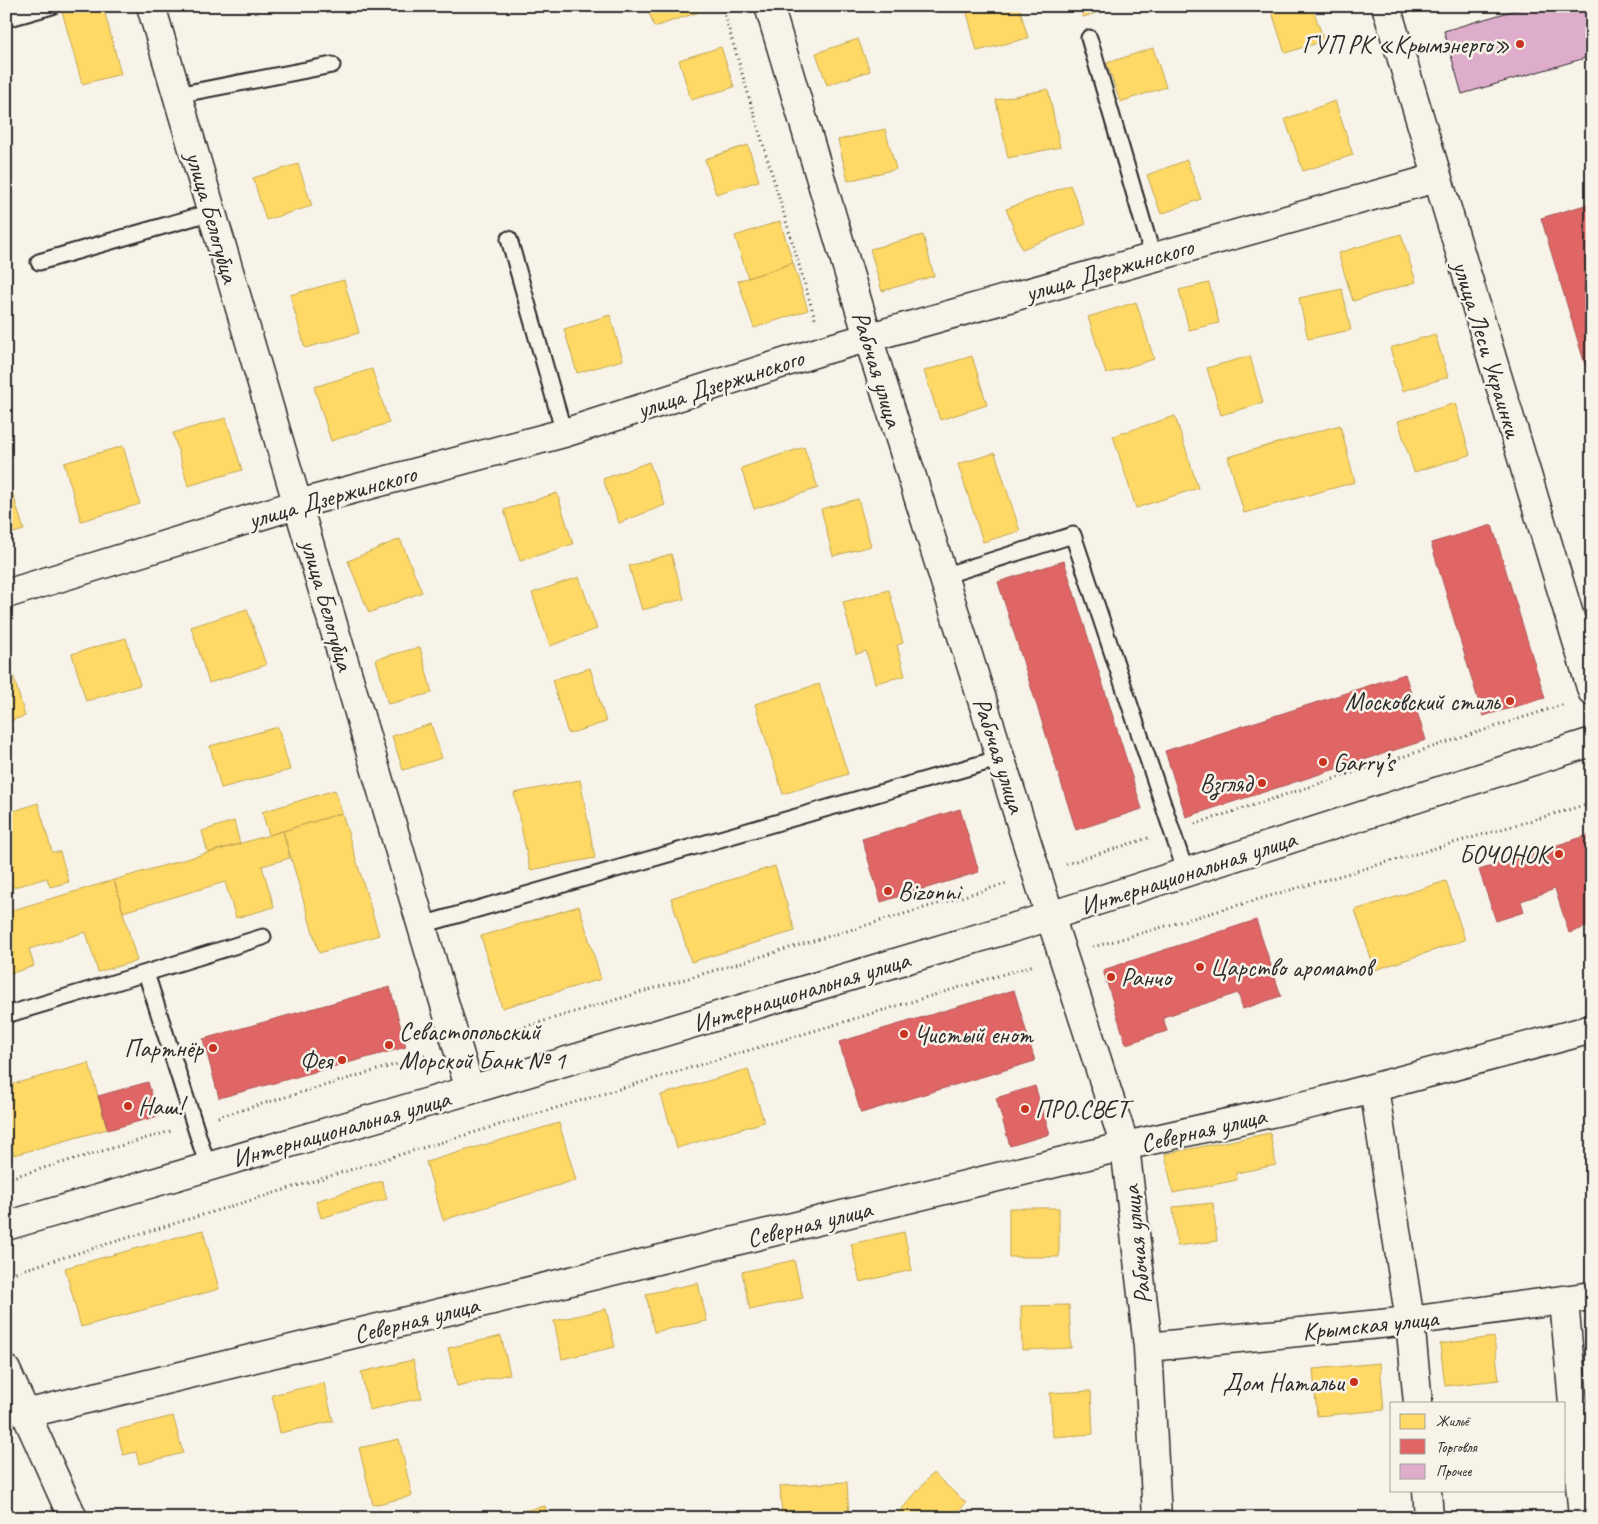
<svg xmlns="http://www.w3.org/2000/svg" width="1598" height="1524" viewBox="0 0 1598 1524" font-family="Caveat,sans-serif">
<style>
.homes{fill:#ffd966;stroke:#bfa554}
.shops{fill:#e06666;stroke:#aa5454}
.building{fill:#deadcc;stroke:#2b2b2b}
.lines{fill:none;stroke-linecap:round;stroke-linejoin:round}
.lane-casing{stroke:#2b2b2b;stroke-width:19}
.street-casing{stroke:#2b2b2b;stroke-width:31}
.secondary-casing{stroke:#2b2b2b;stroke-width:31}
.path{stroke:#2b2b2b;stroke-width:3;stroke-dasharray:1 4;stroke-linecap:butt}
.lane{stroke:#f7f3e8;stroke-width:15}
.street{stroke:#f7f3e8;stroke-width:28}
.secondary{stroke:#f7f3e8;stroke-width:28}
.poi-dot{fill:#c8321e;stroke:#f7f3e8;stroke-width:2}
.labels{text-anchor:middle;stroke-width:5;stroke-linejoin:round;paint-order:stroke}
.poi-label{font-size:25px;fill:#2b2b2b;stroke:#f7f3e8;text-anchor:start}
.street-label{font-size:25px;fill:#2b2b2b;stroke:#f7f3e8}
</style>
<rect width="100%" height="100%" fill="#f7f3e8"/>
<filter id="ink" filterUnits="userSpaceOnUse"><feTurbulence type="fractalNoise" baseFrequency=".02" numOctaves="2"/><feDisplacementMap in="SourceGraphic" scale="10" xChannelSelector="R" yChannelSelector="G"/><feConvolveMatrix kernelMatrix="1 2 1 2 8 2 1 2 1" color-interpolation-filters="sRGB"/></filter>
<g filter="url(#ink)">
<!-- homes -->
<path class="homes" d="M 81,6 L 103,6 L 121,74 L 82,84 L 62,11 Z
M 647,6 L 697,6 L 699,12 L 654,27 Z
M 974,6 L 1019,6 L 1028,38 L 977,51 L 966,9 Z
M 1080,6 L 1119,6 L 1083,17 Z
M 1270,6 L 1312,6 L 1324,41 L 1285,53 Z
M 858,39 L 870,71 L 827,85 L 816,53 Z
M 721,47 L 734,87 L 691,100 L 679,60 Z
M 1153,48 L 1166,87 L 1120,102 L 1107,63 Z
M 1048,89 L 1060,147 L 1008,158 L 996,100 Z
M 1335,101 L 1353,155 L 1303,171 L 1285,119 Z
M 885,129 L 896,169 L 848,181 L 838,140 Z
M 748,145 L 759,181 L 716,194 L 705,159 Z
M 1187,160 L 1201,199 L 1161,214 L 1147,175 Z
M 298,164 L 312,206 L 266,220 L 253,178 Z
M 1070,185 L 1086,224 L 1022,249 L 1006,209 Z
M 780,221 L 793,263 L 748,278 L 735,236 Z
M 1401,234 L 1416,282 L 1353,301 L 1338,253 Z
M 923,235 L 934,276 L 882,291 L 870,249 Z
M 793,263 L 808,310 L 754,328 L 738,281 Z
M 344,280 L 359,333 L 305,348 L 290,295 Z
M 1209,283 L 1219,323 L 1189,330 L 1179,290 Z
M 1342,289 L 1351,330 L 1308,339 L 1299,298 Z
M 1136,302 L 1154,359 L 1106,374 L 1088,317 Z
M 610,315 L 623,360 L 577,373 L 564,329 Z
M 1435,334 L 1448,377 L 1403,391 L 1390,348 Z
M 972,356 L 987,405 L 940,420 L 924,371 Z
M 1250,356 L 1263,403 L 1221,415 L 1207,368 Z
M 372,369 L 389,423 L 331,441 L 314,387 Z
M 1455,403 L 1470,455 L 1414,472 L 1398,421 Z
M 1175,416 L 1198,488 L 1136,508 L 1113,436 Z
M 226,418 L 242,470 L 188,486 L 173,433 Z
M 1340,425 L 1355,482 L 1244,513 L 1228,457 Z
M 123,446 L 140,504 L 81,521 L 64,463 Z
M 804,447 L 818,488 L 754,509 L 741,468 Z
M 995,453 L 1020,531 L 983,542 L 958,464 Z
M 649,462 L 665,505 L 619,523 L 603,479 Z
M 6,472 L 24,530 L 6,535 Z
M 557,493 L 573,544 L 520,561 L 504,510 Z
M 858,499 L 871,546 L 833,556 L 821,509 Z
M 400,539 L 422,592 L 369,613 L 348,561 Z
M 671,554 L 684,599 L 642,610 L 629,566 Z
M 579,577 L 597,629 L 550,646 L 532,593 Z
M 889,590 L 903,643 L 897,645 L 905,676 L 875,683 L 866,651 L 856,654 L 843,602 Z
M 247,609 L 266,665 L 209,683 L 191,627 Z
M 126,638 L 140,685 L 86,701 L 72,654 Z
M 420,647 L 432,693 L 388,704 L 376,659 Z
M 11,668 L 25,716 L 6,722 L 6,670 Z
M 590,668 L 606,722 L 568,734 L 552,680 Z
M 819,684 L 848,774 L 783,794 L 755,704 Z
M 431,724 L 442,758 L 403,770 L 392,736 Z
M 278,727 L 290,770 L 221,788 L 210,746 Z
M 580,780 L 595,858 L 530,870 L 514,793 Z
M 335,790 L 342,813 L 269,835 L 262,812 Z
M 38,803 L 52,852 L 60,852 L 69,882 L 50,887 L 47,878 L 11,888 L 6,876 L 6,807 L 8,813 Z
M 342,813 L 379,935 L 319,953 L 283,831 Z
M 234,821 L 240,844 L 208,853 L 202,831 Z
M 283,831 L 290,858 L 262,866 L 274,907 L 236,918 L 225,882 L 123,912 L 114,880 Z
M 775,866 L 795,931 L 691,962 L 671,898 Z
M 114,880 L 137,961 L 98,972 L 86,932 L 29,949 L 34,966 L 6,975 L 6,912 Z
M 1446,881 L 1465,940 L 1375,970 L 1355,910 Z
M 579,906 L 601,979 L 502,1008 L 481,936 Z
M 89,1063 L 107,1129 L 14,1155 L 6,1127 L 6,1086 Z
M 748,1069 L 764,1122 L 677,1148 L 661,1095 Z
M 559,1123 L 576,1180 L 443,1220 L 426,1162 Z
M 1270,1133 L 1276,1165 L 1236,1173 L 1237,1180 L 1173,1193 L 1165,1154 Z
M 382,1181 L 387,1199 L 321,1218 L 316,1201 Z
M 1213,1203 L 1217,1241 L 1177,1246 L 1173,1207 Z
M 1592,1203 L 1592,1221 L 1586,1205 Z
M 1009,1208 L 1059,1208 L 1059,1257 L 1009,1257 Z
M 203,1230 L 219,1289 L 81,1327 L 65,1268 Z
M 904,1232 L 912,1270 L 860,1282 L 851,1244 Z
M 794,1260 L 803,1298 L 750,1310 L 742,1272 Z
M 698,1283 L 707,1321 L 654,1332 L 646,1294 Z
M 1069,1305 L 1071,1348 L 1022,1350 L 1021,1306 Z
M 606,1309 L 615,1347 L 562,1359 L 554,1321 Z
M 501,1336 L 510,1374 L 457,1386 L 448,1348 Z
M 1494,1337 L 1499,1380 L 1445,1386 L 1440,1344 Z
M 413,1360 L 422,1398 L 369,1410 L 361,1372 Z
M 1380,1363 L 1384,1410 L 1317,1416 L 1313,1369 Z
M 324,1383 L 333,1421 L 280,1433 L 272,1395 Z
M 1091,1391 L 1093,1434 L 1053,1437 L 1050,1393 Z
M 173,1416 L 183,1453 L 139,1464 L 136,1452 L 123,1455 L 117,1430 Z
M 399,1439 L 412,1496 L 373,1505 L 359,1448 Z
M 933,1473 L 966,1503 L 953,1518 L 894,1518 Z
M 847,1482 L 849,1518 L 782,1518 L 780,1486 Z
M 545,1506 L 548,1518 L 506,1518 L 505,1515 Z"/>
<!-- shops -->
<path class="shops" d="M 1592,203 L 1592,388 L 1541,218 Z
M 1492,525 L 1545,698 L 1483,716 L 1431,543 Z
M 1064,561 L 1142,809 L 1076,830 L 998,582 Z
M 1405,674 L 1426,740 L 1186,817 L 1165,751 Z
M 960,809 L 979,872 L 881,902 L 862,839 Z
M 1592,834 L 1592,925 L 1569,933 L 1555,889 L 1521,901 L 1524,912 L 1496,921 L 1479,870 Z
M 1256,920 L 1281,996 L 1243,1009 L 1238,993 L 1163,1017 L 1167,1031 L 1126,1044 L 1103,970 Z
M 390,987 L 406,1047 L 219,1098 L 203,1039 Z
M 1014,990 L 1035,1061 L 861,1113 L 839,1042 Z
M 148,1082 L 158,1116 L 108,1130 L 98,1096 Z
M 1035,1086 L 1050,1134 L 1010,1146 L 996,1098 Z"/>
<!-- building -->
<path class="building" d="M 1529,6 L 1592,6 L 1592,56 L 1462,94 L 1444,31 Z"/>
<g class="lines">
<!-- lane casing -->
<g class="lane-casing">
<path id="lane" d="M 6,19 L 52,6
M 1089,38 L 1153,257
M 177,95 L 332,65
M 509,239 L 564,433
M 39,262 L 212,212
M 943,576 L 1073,535 L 1186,873
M 422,925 L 1001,758
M 6,1015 L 146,973
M 208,1167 L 146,973 L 263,937"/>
</g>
<!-- street casing -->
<g class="street-casing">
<path id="street" d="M 151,6 L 470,1090
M 769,6 L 868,337 L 1050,916 L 1125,1146 L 1148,1347 L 1157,1518
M 1386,6 L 1592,691
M 6,594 L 298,504 L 564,433 L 824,350 L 1436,178
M 1374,1088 L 1410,1321 L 1418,1403
M 1564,1300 L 1583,1518
M 1148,1347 L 1410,1321 L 1592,1296
M 6,1370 L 73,1518
M 25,1414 L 1125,1146 L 1320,1102 L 1592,1029
M 1427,1490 L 1429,1518"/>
</g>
<!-- secondary casing -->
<g class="secondary-casing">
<path id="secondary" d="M 6,1226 L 470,1090 L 1022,925 L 1592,742"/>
</g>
<!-- path -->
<path class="path" d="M 722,6 L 816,322
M 1195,824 L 1565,704
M 1066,864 L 1148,838
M 1093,947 L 1592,803
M 487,1038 L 1008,883
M 218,1117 L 428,1055
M 6,1179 L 171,1131
M 6,1275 L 402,1154 L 1034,965"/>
<!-- lane -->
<use href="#lane" class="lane"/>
<!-- street -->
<use href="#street" class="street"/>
<!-- secondary -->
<use href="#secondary" class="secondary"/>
</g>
</g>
<!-- markers -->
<g class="poi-dot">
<circle cx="1520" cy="44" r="5"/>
<circle cx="1510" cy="701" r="5"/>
<circle cx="1323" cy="762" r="5"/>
<circle cx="1262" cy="783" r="5"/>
<circle cx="1559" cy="854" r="5"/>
<circle cx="888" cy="891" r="5"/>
<circle cx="1200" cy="967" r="5"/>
<circle cx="1111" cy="977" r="5"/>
<circle cx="904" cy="1034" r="5"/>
<circle cx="389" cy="1045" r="5"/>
<circle cx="213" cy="1048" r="5"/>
<circle cx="342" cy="1060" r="5"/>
<circle cx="128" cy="1106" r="5"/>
<circle cx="1025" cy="1109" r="5"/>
<circle cx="1354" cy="1382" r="5"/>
</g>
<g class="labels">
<!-- poi labels -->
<g class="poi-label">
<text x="1510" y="53" text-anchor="end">ГУП РК «Крымэнерго»</text>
<text x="1500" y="710" text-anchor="end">Московский стиль</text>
<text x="1333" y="771">Garry’s</text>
<text x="1252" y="792" text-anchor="end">Взгляд</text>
<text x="1549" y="863" text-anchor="end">БОЧОНОК</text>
<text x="898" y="900">Bizonni</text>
<text x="1210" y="976">Царство ароматов</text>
<text x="1121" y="986">Ранчо</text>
<text x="399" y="1040">Севастопольский<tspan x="399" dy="29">Морской Банк № 1</tspan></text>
<text x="914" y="1043">Чистый енот</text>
<text x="203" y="1057" text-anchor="end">Партнёр</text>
<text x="332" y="1069" text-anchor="end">Фея</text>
<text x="138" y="1115">Наш!</text>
<text x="1035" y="1118">ПРО.СВЕТ</text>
<text x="1344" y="1391" text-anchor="end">Дом Натальи</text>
</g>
<!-- street labels -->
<g class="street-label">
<text transform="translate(213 217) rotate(74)" y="9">улица Белогубца</text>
<text transform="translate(1109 269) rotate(-16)" y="9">улица Дзержинского</text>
<text transform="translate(1488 349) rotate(73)" y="9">улица Леси Украинки</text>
<text transform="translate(878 369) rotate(73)" y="9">Рабочая улица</text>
<text transform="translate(720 383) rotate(-18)" y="9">улица Дзержинского</text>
<text transform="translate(332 496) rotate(-16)" y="9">улица Дзержинского</text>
<text transform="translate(328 605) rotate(74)" y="9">улица Белогубца</text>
<text transform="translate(1000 755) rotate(72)" y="9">Рабочая улица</text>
<text transform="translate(1188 872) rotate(-18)" y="9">Интернациональная улица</text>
<text transform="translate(801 991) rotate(-17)" y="9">Интернациональная улица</text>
<text transform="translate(341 1128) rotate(-16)" y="9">Интернациональная улица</text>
<text transform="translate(1203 1129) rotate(-13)" y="9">Северная улица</text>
<text transform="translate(809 1223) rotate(-14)" y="9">Северная улица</text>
<text transform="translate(1136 1245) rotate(-96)" y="9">Рабочая улица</text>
<text transform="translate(416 1319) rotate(-14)" y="9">Северная улица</text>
<text transform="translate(1370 1324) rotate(-6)" y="9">Крымская улица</text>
</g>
</g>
<!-- margin -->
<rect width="1598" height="1524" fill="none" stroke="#f7f3e8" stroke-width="25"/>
<rect x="12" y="12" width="1573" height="1499" fill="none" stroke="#2b2b2b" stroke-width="2" filter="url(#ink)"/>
<!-- legend -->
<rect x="1390" y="1402" width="175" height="90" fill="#f7f3e8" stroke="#a5a39c"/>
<rect x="1400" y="1414" width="25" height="15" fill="#ffd966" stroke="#a5a39c"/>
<text x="1436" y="1426" font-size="15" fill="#2b2b2b">Жильё</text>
<rect x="1400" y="1439" width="25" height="15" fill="#e06666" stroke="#a5a39c"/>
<text x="1436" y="1452" font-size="15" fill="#2b2b2b">Торговля</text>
<rect x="1400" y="1464" width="25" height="15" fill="#deadcc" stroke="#a5a39c"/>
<text x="1436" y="1476" font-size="15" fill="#2b2b2b">Прочее</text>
</svg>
